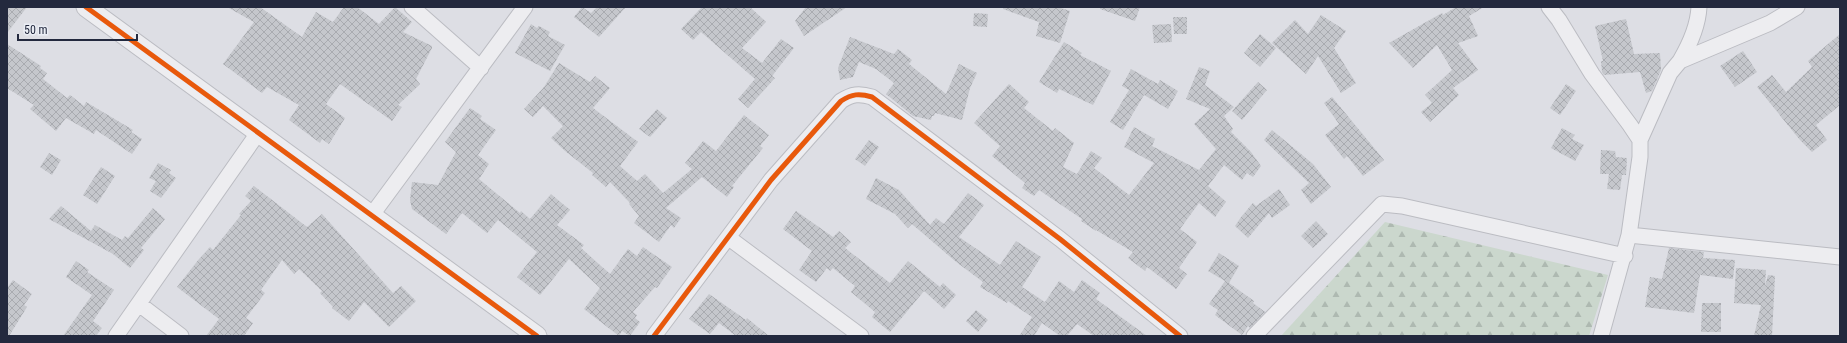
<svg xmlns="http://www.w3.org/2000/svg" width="1847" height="343" viewBox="0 0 1847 343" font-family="'Roboto Condensed',sans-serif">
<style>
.forest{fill:url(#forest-firs)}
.building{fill:url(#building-cross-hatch)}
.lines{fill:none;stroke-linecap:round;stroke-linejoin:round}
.minor-casing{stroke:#bbbcc2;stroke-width:17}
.tertiary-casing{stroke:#bbbcc2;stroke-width:21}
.minor{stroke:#ededf0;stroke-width:15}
.tertiary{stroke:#ededf0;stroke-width:19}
.cycleway-casing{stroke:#eaedf4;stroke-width:8}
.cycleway{stroke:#e8590c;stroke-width:5}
</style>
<defs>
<pattern id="forest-firs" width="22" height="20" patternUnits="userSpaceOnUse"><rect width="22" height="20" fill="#cbd7cd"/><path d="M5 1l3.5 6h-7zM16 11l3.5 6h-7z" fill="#aeb9b1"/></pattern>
<pattern id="building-cross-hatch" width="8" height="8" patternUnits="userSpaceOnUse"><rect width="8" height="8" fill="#c5c7cc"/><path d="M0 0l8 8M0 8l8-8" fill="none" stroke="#a9abb0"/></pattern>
</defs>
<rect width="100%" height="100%" fill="#dddee4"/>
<!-- forest -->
<path class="forest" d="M 1385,222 L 1608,275 L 1589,336 L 1281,336 Z"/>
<!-- building -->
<path class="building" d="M 7,7 L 27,7 L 7,33 Z
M 227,7 L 260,7 L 302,37 L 316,12 L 333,22 L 344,7 L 357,7 L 379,24 L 395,7 L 412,22 L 403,32 L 432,46 L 432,48 L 416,79 L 420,84 L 398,105 L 402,107 L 392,121 L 340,84 L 326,104 L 345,118 L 329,144 L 322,139 L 320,143 L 289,120 L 299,105 L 267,87 L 262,93 L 223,64 L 254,22 Z
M 582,7 L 591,13 L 597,7 L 626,7 L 599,37 L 574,17 Z
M 702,7 L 750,7 L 766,22 L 742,48 L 762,63 L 781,39 L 794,48 L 772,76 L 775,78 L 748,108 L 738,99 L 755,79 L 701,32 L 693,40 L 681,29 Z
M 806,7 L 847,7 L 804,36 L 795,21 Z
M 1003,7 L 1058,7 L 1070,11 L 1060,43 L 1036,36 L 1039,22 L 1003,9 Z
M 1100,7 L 1140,7 L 1135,21 L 1100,9 Z
M 1456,7 L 1484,7 L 1469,16 L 1478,36 L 1458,43 L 1478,70 L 1453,88 L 1459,95 L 1430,122 L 1421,112 L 1432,103 L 1425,95 L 1452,70 L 1437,45 L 1413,68 L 1389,43 L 1442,13 L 1443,15 Z
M 974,13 L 988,14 L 987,27 L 973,26 Z
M 1321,15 L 1346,31 L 1334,48 L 1356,83 L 1341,93 L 1318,56 L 1306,74 L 1272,43 L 1295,20 L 1308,34 Z
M 1173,17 L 1187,17 L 1187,34 L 1174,34 Z
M 1626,19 L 1634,54 L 1660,53 L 1661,70 L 1652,91 L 1646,93 L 1640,72 L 1604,75 L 1602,72 L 1601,61 L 1603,61 L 1595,26 Z
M 531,24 L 537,28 L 539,26 L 550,32 L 548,36 L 565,45 L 550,71 L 515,53 Z
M 1171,24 L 1172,42 L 1154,43 L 1152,25 Z
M 1260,34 L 1276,48 L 1260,67 L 1244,53 Z
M 1840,34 L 1840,105 L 1816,125 L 1827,140 L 1812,152 L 1800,140 L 1757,87 L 1772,75 L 1786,92 L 1812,67 L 1808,61 Z
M 850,37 L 894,54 L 898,49 L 912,60 L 909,64 L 946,94 L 959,64 L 977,73 L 970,88 L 962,120 L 935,113 L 934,116 L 932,116 L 931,120 L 913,116 L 886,94 L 894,83 L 876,69 L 859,62 L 853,77 L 840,80 L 838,68 Z
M 1064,42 L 1082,53 L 1080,55 L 1111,71 L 1093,105 L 1059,89 L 1057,93 L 1039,82 Z
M 7,44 L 41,66 L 40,68 L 47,73 L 43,79 L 67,98 L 70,95 L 84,106 L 86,102 L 133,130 L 131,132 L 142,139 L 132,154 L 96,130 L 94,134 L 66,118 L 56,131 L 30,109 L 34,105 L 7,88 Z
M 1743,51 L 1757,72 L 1735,87 L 1720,66 Z
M 559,63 L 590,82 L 595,76 L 610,88 L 593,108 L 638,142 L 620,166 L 637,181 L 645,174 L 663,193 L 692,169 L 685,163 L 703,141 L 716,151 L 744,115 L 769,135 L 760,146 L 763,148 L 732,186 L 734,187 L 727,197 L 702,177 L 666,208 L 681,218 L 674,228 L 671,225 L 659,242 L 634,223 L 639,216 L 629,204 L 630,203 L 610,182 L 606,187 L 592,175 L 593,173 L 565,151 L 551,138 L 563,126 L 543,106 L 533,117 L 524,109 L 544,87 Z
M 1199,67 L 1210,71 L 1205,85 L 1234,107 L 1224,116 L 1233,129 L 1231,132 L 1251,152 L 1261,166 L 1253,177 L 1247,173 L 1242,180 L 1224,165 L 1208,186 L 1226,202 L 1215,217 L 1199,203 L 1180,229 L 1197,242 L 1179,268 L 1187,274 L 1176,289 L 1147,267 L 1145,271 L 1128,258 L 1133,252 L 1096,230 L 1096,231 L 1081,221 L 1082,219 L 1039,190 L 1034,196 L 1022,188 L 1025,183 L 992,156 L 1000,146 L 974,123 L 1009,84 L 1029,102 L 1024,108 L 1053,131 L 1055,128 L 1074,143 L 1063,167 L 1077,174 L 1091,151 L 1102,158 L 1094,168 L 1129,195 L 1154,163 L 1124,147 L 1134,127 L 1155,139 L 1152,146 L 1199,170 L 1216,149 L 1194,124 L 1210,109 L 1186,99 Z
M 1131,69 L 1158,84 L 1160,80 L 1178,91 L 1168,109 L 1144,95 L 1123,130 L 1110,122 L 1129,90 L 1122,86 Z
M 1258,82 L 1267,90 L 1242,120 L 1232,111 Z
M 1566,84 L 1576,91 L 1560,115 L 1550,108 Z
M 1332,97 L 1384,160 L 1363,176 L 1347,156 L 1344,159 L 1325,135 L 1339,124 L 1324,103 Z
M 470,108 L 482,116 L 480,119 L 496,130 L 478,155 L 489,164 L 479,179 L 520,213 L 521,211 L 530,219 L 551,194 L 570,210 L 557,225 L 584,245 L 581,248 L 610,274 L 628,249 L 637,256 L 643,247 L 672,267 L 657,288 L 655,287 L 633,312 L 637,315 L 635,318 L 640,322 L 630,336 L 622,331 L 619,336 L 584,309 L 600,288 L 569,259 L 540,295 L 517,277 L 537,252 L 498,220 L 487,233 L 462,213 L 446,234 L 412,209 L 410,200 L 412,182 L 438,185 L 456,152 L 445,142 Z
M 657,109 L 667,118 L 650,137 L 639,129 Z
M 1562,128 L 1575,135 L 1572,139 L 1584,145 L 1575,161 L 1551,148 Z
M 1272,130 L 1313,164 L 1331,187 L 1311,204 L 1301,190 L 1309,183 L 1264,140 Z
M 869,140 L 879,147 L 865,166 L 855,159 Z
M 1601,150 L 1615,151 L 1616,157 L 1627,158 L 1626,175 L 1622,175 L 1620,190 L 1607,189 L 1609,174 L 1600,174 Z
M 49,153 L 61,160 L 52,175 L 40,167 Z
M 158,163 L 171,170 L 169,173 L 176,178 L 161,198 L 150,191 L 156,181 L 149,178 Z
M 101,167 L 115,176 L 97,204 L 83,195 Z
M 876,178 L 899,190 L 930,225 L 936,218 L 944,224 L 968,193 L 984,205 L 959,237 L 1000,265 L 1016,241 L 1041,257 L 1022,287 L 1045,302 L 1059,281 L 1074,292 L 1082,280 L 1100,293 L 1096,299 L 1147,336 L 1094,336 L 1077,324 L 1067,336 L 1060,336 L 1042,323 L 1034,336 L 1019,336 L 1032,317 L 1008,301 L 1007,303 L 980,287 L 983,282 L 955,261 L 912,224 L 908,228 L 895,214 L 866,199 Z
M 254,186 L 307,227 L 322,214 L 393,293 L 401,286 L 416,301 L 389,327 L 364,302 L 349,321 L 332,308 L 333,307 L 320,293 L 322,291 L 299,269 L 294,274 L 282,260 L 261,290 L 265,293 L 246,318 L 253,323 L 244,336 L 206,336 L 219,319 L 177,287 L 199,259 L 210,247 L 213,250 L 241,215 L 239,214 L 251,201 L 245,196 Z
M 1279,189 L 1290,205 L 1272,218 L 1269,213 L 1248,238 L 1235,226 L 1241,217 L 1253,203 L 1256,206 Z
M 61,206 L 91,231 L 95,225 L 122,240 L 125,236 L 128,238 L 153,208 L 165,219 L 141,248 L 144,250 L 130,268 L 113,254 L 49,219 Z
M 796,211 L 833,237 L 839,231 L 851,242 L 845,248 L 890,283 L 908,261 L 940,287 L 943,283 L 956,295 L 944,309 L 924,291 L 890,332 L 872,317 L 875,312 L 851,292 L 855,286 L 833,268 L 830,271 L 827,268 L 816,282 L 799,270 L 812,251 L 783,229 Z
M 1316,221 L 1328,234 L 1313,248 L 1301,236 Z
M 1669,248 L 1704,252 L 1703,258 L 1735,260 L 1733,279 L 1700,275 L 1694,313 L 1645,307 L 1650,277 L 1662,279 Z
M 1219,253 L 1239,266 L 1229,283 L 1254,301 L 1253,303 L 1265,312 L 1250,328 L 1248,326 L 1242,335 L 1215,315 L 1218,310 L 1209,304 L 1225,281 L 1208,271 Z
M 76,261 L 89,270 L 87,272 L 114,290 L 93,321 L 102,328 L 96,336 L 63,336 L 92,295 L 66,277 Z
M 1736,268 L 1766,270 L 1765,286 L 1768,275 L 1775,276 L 1772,336 L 1754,336 L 1761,305 L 1734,303 Z
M 13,280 L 32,294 L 24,305 L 27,307 L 9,336 L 7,336 L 7,288 Z
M 709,294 L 746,320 L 747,318 L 769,336 L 736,336 L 719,323 L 710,334 L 689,319 Z
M 1702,303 L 1721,303 L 1721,332 L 1701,332 Z
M 976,310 L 988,320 L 978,332 L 966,321 Z"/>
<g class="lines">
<!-- minor casing -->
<g class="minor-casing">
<path id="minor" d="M 412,7 L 481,68
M 1549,7 L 1559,20 L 1592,74 L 1630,125 L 1640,140 L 1640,157 L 1629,235 L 1601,336
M 1680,61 C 1690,44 1698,26 1699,7
M 1640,140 L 1670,73 L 1680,61 L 1770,23 L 1797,7
M 371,216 L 525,7
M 1629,235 L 1840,257
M 729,238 L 861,336
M 139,304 L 181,336
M 116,336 L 258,133
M 654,336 L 771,180 L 841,101 C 852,94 859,93 872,97 L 1060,239 L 1180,336
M 1254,336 L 1382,204 L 1402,206 L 1625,256"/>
</g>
<!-- tertiary casing -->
<g class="tertiary-casing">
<path id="tertiary" d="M 86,7 L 537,336"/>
</g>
<!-- minor -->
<use href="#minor" class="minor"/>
<!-- tertiary -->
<use href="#tertiary" class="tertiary"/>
<!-- cycleway casing -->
<g class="cycleway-casing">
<path id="cycleway" d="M 86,7 L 537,336
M 654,336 L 771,180 L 841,101 C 852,94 859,93 872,97 L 1060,239 L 1180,336"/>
</g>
<!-- cycleway -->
<use href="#cycleway" class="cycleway"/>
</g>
<!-- border -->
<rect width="1847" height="343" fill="none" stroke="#23293e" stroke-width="16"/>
<!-- scale -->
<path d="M18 34v6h119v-6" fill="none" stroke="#23293e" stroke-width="2"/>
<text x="24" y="34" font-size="12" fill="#23293e" stroke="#eaedf4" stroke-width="3" paint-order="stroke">50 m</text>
</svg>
